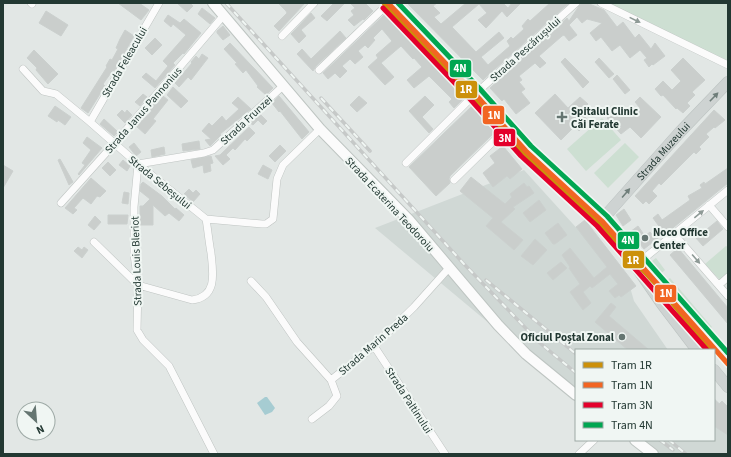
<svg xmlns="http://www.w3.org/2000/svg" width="731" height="457" viewBox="0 0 731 457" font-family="'Source Sans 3',sans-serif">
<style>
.built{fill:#d0d8d5}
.green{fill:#cddfd2}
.water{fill:#a6ccd2}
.building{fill:#cacecc;stroke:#cbd0ce}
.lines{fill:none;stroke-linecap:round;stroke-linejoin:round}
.minor-casing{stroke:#bfc4c2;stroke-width:8}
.secondary-casing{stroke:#bec5c2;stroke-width:12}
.primary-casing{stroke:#bcc3c1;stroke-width:12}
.minor{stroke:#fbfbfb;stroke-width:7}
.secondary{stroke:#fbfbfb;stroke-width:10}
.primary{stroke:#ced3d2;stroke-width:11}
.rail-casing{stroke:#c6c9c8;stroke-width:3.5}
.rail{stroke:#f0f6f3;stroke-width:2;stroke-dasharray:6;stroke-linecap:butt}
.tram-1-casing{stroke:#f0f6f3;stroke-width:8}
.tram-2-casing{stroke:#f0f6f3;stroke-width:8}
.tram-3-casing{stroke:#f0f6f3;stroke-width:8}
.tram-4-casing{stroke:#f0f6f3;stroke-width:8}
.tram-1{stroke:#cc900a;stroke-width:5}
.tram-2{stroke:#f26522;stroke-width:5}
.tram-3{stroke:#e4002b;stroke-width:5}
.tram-4{stroke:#00a651;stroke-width:5}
.oneway{fill:#8e9a96}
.oneway2{fill:#6f7e7a}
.poi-dot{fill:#657571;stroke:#f0f6f3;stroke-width:1.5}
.labels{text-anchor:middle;stroke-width:4;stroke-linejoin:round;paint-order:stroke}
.street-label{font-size:11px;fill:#223832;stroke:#f0f6f3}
.poi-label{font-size:11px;font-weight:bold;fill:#223832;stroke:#f0f6f3;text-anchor:start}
.line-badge{stroke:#f0f6f3;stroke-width:1.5}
.badge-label{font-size:11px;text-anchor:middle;font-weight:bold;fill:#fff}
</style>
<rect width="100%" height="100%" fill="#e2e7e5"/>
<!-- built -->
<path class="built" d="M 524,170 L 630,287 L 634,301 L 668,350 L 576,350 L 576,396 L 375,228 Z
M 714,398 L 728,411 L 728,454 L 646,454 L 629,440 L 714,440 Z"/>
<!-- green -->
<path class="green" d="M 601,3 L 728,3 L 728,65 Z
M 602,118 L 621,140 L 586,171 L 567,149 Z
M 625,143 L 639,157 L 608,188 L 594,173 Z
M 726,246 L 728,247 L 728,274 L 720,280 L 705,264 Z
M 656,258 L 665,270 L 657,277 L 647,265 Z
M 670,278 L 712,327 L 706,332 L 664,283 Z"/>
<!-- water -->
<path class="water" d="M 265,397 L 267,397 L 275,408 L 272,412 L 265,415 L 257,403 Z"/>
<!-- building -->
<path class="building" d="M 118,3 L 139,3 L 149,10 L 141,20 Z
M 177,3 L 190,3 L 193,6 L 187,12 Z
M 278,3 L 305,3 L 279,31 L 274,26 L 287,13 L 286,11 Z
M 334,3 L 345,3 L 327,21 L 321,16 Z
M 350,3 L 365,3 L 373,11 L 364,20 L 363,19 L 354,26 L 348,20 L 354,15 L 351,11 L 355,8 Z
M 407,3 L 437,3 L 433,6 L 440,13 L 434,17 L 441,24 L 466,3 L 503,3 L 508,8 L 512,3 L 521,3 L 507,17 L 502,11 L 486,28 L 478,20 L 487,13 L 479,4 L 452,27 L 476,52 L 499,32 L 504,38 L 481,57 L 488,65 L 510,46 L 507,41 L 511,37 L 513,39 L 524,29 L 522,26 L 528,19 L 530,21 L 550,3 L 569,3 L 483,80 Z
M 581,3 L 587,3 L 604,10 L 617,27 L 623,22 L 635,38 L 639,34 L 651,49 L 655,43 L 665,56 L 653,65 L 652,64 L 649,67 L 644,60 L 647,58 L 640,50 L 630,58 L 620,45 L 612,51 L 601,37 L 596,41 L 590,33 L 602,23 L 587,19 L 582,23 L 577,17 L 569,25 L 577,35 L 569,41 L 564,35 L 562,36 L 539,56 L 546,63 L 540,68 L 535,63 L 519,76 L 522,80 L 519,82 L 525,89 L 521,92 L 530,103 L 516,114 L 504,99 L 502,101 L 490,88 L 567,18 L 569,21 Z
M 202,8 L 215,18 L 210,24 L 198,14 Z
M 46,11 L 68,25 L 61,36 L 39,23 Z
M 311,13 L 315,18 L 301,30 L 306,36 L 299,43 L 291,34 Z
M 385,14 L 392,22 L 394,21 L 424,54 L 425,53 L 466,96 L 454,108 L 449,102 L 452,99 L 429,76 L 414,88 L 407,80 L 422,67 L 414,58 L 413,59 L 401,46 L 381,63 L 394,77 L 385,85 L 368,67 L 378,58 L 376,55 L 392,41 L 382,29 L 373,38 L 375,40 L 368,48 L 365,45 L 358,51 L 363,57 L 355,64 L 350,59 L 342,66 L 347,71 L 340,78 L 335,73 L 328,79 L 323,73 Z
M 168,15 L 180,23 L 184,19 L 201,33 L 184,54 L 183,53 L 173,63 L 175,65 L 155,88 L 142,77 L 146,73 L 156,81 L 168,66 L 163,61 L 186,35 L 173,24 L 171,27 L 164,21 Z
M 223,26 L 230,35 L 223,40 L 217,33 L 217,31 Z
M 125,30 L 134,36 L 114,71 L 113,70 L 103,84 L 105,86 L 88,113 L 81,108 L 107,67 L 106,66 L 110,59 L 112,60 L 118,49 L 116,48 L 120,39 Z
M 340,31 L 346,38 L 316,66 L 313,71 L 297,54 L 302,49 L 311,59 Z
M 155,38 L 162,45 L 152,55 L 145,48 Z
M 230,43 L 273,88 L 266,95 L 257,87 L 258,86 L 246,70 L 243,73 L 235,64 L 237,63 L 224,49 Z
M 34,50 L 58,74 L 48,84 L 36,70 L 37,68 L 27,58 Z
M 202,54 L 208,58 L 191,80 L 188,77 L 179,87 L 175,83 L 192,63 L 191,62 L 196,56 L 199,59 Z
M 565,58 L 589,82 L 583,88 L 561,62 Z
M 599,58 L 614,74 L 609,78 L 595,62 Z
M 683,58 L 705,80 L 692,92 L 695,95 L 687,103 L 690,106 L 683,113 L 677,108 L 676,109 L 663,95 L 661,96 L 655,89 L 663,81 L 672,90 L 681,81 L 671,70 Z
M 617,75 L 630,90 L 625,94 L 613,79 Z
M 173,87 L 188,101 L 181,108 L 167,95 Z
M 143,94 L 147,97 L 140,106 L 135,102 Z
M 555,94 L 568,108 L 580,97 L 588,104 L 580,112 L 589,121 L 579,131 L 575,126 L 561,140 L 535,113 Z
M 163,96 L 168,100 L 153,119 L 156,121 L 145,134 L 136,126 L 152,111 L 150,109 L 154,104 L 155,105 L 158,103 Z
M 279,96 L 309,132 L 302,139 L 280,111 L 279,112 L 272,103 Z
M 359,96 L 367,103 L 357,112 L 350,105 Z
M 425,96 L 434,105 L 422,117 L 433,129 L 429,133 L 409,111 Z
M 238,97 L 251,109 L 220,134 L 221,135 L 210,146 L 205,140 L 211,139 L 202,131 L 209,123 L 212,126 L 222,116 L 226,121 L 239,109 L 232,103 Z
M 640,97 L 661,117 L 641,138 L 630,127 L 621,134 L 607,118 L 610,116 L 619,116 L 621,118 L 626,114 L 631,118 L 640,108 L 635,102 Z
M 55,106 L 71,117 L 65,125 L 58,120 L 57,122 L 48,116 Z
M 472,106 L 496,131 L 450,176 L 449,179 L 450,183 L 436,196 L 409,167 Z
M 122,110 L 125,113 L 127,110 L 132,115 L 125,123 L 117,115 Z
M 714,110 L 725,120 L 715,128 L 714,127 L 706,134 L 709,137 L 699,147 L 701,149 L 696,154 L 694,152 L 661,185 L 659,183 L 652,191 L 657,196 L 649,204 L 646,201 L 643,204 L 635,196 Z
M 260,114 L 267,121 L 263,125 L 258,120 L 253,125 L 250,123 Z
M 104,119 L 118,132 L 114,136 L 100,124 Z
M 249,127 L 255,133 L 247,141 L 245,139 L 235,150 L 233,148 L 226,155 L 230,159 L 223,165 L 215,156 L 220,155 Z
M 87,137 L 102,148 L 79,175 L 78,174 L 85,165 L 82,163 L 91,150 L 83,143 Z
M 199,141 L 200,149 L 183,151 L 182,144 Z
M 134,143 L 141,152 L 136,156 L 129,147 Z
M 280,145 L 286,151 L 275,162 L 269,156 Z
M 503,146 L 522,169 L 510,179 L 507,176 L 493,187 L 483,173 L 495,163 L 490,156 Z
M 164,147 L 165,154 L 152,157 L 151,150 Z
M 211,156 L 213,163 L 210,164 L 211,171 L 204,173 L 203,165 L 193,168 L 191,160 Z
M 60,159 L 73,182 L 69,185 L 58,160 Z
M 123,160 L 130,166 L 127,171 L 119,165 Z
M 108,162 L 116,170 L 110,176 L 102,168 Z
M 3,165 L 13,171 L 3,188 Z
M 263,165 L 272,170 L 268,179 L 258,174 Z
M 728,168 L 728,183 L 663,236 L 662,235 L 644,249 L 630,232 L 638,226 L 645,236 L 650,232 L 653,235 L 661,229 L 653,218 L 658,214 L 662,220 L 690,200 L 688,196 L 702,188 L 700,185 L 704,182 L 705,184 Z
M 471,177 L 505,204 L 512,197 L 510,194 L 524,183 L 527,187 L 529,186 L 534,193 L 513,207 L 515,209 L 501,222 L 523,240 L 514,250 L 486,226 L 493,218 L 460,191 Z
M 91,178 L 106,191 L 100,197 L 97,196 L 91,204 L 83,198 L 74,208 L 77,210 L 73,214 L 65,208 Z
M 143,182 L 162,196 L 175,209 L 176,208 L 184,215 L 179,221 L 169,213 L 165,216 L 153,205 L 153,225 L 140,225 L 140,206 L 143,206 L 150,199 L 140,191 L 141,184 Z
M 189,189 L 193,193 L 196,190 L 200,194 L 193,202 L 184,194 Z
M 124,192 L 129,193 L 128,204 L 122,203 Z
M 539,200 L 546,210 L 530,222 L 523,213 Z
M 624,209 L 631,220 L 623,226 L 616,215 Z
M 108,215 L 128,215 L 127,224 L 108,224 Z
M 95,216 L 101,222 L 94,230 L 88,225 Z
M 585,220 L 636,286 L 621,297 L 619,295 L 615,298 L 609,291 L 618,284 L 610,274 L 592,288 L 590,286 L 583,292 L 591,303 L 583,310 L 570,292 L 580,284 L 569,268 L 570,267 L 562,255 L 570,248 L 594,278 L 607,267 L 576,227 Z
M 717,221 L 723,229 L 703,246 L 696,238 Z
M 558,223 L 567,235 L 555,244 L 553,244 L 545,233 Z
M 535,239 L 547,250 L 533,265 L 521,256 Z
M 78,247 L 82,250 L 84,247 L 88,250 L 82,258 L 74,251 Z
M 678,248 L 728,308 L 728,324 L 670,255 Z
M 561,262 L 567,268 L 553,280 L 547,273 Z
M 611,303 L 616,307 L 609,316 L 649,350 L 628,350 L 595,322 Z
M 714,399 L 719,404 L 722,401 L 728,407 L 728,435 L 714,426 Z"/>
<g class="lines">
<!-- minor casing -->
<g class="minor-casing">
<path id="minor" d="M 31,3 L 32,4
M 601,3 L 728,65
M 282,36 L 314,3
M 23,69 L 43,91 L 56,94 L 90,122 L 138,164 L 206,219
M 319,70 L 388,4
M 90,122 L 159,3
M 406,163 L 474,95 L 576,3
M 454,180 L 505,130
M 61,203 L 114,144 L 224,15
M 709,205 L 728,227
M 674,234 L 728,296
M 94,242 L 138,285 L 192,300 C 218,297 213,272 211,253 C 209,242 208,231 206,219 L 262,224 L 266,224 L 273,219 L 277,179 L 283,165 L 320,129
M 636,265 L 728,190
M 251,281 L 266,297 L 297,342 L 331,380
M 719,285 L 728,277
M 374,346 L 445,454
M 312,419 L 329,406 L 337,396 L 331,380 L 374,346 L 414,307 L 449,268
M 214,454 L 169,366 L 143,340 L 137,330 L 138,285 L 134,254 L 134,207 L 138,164 L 204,153 L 213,150 L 283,86
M 579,454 L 594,440"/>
</g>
<!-- secondary casing -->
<g class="secondary-casing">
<path id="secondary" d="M 213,3 L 320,129 L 409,220 L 498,325 L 526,354 L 576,395
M 635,440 L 653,454"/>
</g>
<!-- primary casing -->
<g class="primary-casing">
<g id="primary">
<path d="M 387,3 L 474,95 L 507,133 L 539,165 L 600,222 L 631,259 L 662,304 L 697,350"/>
<path id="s1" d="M 600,222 L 680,132 L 728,82"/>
<path d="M 714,370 L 728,387"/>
</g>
</g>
<!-- minor -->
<use href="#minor" class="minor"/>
<!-- secondary -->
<use href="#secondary" class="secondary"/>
<!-- primary -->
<use href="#primary" class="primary"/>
<!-- rail casing -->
<g class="rail-casing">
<path id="rail" d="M 226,3 L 463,263 L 540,343 L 576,373
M 321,98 L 370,151
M 486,280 L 576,354
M 660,440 L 673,450
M 669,440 L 686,454"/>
</g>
<!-- rail -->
<use href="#rail" class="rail"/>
<!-- tram-1 casing -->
<g class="tram-1-casing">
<path id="tram-1" d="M 384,3 L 473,96 L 526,155 L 599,224 L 660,288 L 711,350"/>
</g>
<!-- tram-2 casing -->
<g class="tram-2-casing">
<path id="tram-2" d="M 388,3 L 475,94 L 526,151 L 602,221 L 728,364"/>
</g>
<!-- tram-3 casing -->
<g class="tram-3-casing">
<path id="tram-3" d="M 383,8 L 470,99 L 521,156 L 597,226 L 707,350"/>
</g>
<!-- tram-4 casing -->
<g class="tram-4-casing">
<path id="tram-4" d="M 398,3 L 480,89 L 531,146 L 607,216 L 728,353"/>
</g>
<!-- tram-1 -->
<use href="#tram-1" class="tram-1"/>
<!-- tram-2 -->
<use href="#tram-2" class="tram-2"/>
<!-- tram-3 -->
<use href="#tram-3" class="tram-3"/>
<!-- tram-4 -->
<use href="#tram-4" class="tram-4"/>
</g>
<!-- one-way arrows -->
<defs><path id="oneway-solid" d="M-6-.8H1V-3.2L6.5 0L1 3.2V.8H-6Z"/></defs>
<g class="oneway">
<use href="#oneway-solid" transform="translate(635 20) rotate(26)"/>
<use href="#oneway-solid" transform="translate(699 214) rotate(-39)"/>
<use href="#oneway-solid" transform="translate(696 259) rotate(49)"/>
</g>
<g class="oneway2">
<use href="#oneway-solid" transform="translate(714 97) rotate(-46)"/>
<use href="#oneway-solid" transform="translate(626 193) rotate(-49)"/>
</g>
<!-- markers -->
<g class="poi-dot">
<path d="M560 111h4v4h4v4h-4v4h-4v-4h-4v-4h4z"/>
<circle cx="645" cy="238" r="4"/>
<circle cx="622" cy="337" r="4"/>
</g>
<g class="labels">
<!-- street labels -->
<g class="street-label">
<text transform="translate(525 49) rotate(-42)" y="4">Strada Pescărușului</text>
<text transform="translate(124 62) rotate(-60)" y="4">Strada Feleacului</text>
<text transform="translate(143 110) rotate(-49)" y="4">Strada Janus Pannonius</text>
<text transform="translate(246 120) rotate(-43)" y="4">Strada Frunzei</text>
<text dy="4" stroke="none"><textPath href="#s1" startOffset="95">Strada Muzeului</textPath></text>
<text transform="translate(160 182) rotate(39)" y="4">Strada Sebeșului</text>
<text transform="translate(390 204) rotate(47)" y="4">Strada Ecaterina Teodoroiu</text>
<text transform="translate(136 261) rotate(-92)" y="4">Strada Louis Bleriot</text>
<text transform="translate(373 344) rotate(-41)" y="4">Strada Marin Preda</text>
<text transform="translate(409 400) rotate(57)" y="4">Strada Paltinului</text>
</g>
<!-- poi labels -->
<g class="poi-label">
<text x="571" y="115">Spitalul Clinic<tspan x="571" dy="13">Căi Ferate</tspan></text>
<text x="653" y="236">Noco Office<tspan x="653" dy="13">Center</tspan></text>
<text x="614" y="341" text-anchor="end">Oficiul Poștal Zonal</text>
</g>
</g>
<g class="line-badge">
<rect x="449" y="59" width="23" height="19" rx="4" fill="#00a651"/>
<rect x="455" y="80" width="23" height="19" rx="4" fill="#cc900a"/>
<rect x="482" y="105" width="23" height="20" rx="4" fill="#f26522"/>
<rect x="493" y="128" width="23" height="19" rx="4" fill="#e4002b"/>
<rect x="617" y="231" width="23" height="19" rx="4" fill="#00a651"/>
<rect x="622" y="250" width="23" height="19" rx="4" fill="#cc900a"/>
<rect x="654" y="284" width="23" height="19" rx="4" fill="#f26522"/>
</g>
<g class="badge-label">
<text x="460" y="72">4N</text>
<text x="466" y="93">1R</text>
<text x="494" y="119">1N</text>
<text x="505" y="142">3N</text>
<text x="628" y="244">4N</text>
<text x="633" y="264">1R</text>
<text x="666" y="297">1N</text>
</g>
<!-- border -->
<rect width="731" height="457" fill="none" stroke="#223832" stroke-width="8"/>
<!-- legend -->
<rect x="575" y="349" width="140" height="92" fill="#f0f6f3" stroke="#9eaaa6"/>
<rect x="583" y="362" width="20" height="6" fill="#cc900a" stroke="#9eaaa6"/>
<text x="611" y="369" font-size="12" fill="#223832">Tram 1R</text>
<rect x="583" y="382" width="20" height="6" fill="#f26522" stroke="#9eaaa6"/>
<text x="611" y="389" font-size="12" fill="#223832">Tram 1N</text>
<rect x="583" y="402" width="20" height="6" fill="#e4002b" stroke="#9eaaa6"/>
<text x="611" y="409" font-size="12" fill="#223832">Tram 3N</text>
<rect x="583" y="422" width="20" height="6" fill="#00a651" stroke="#9eaaa6"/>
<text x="611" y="429" font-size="12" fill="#223832">Tram 4N</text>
<!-- north arrow -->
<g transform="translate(36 421) rotate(154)"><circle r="19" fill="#f0f6f3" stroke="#9eaaa6"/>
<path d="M0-3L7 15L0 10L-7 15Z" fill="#657571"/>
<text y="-6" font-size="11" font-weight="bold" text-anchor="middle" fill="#223832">N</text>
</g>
</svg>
